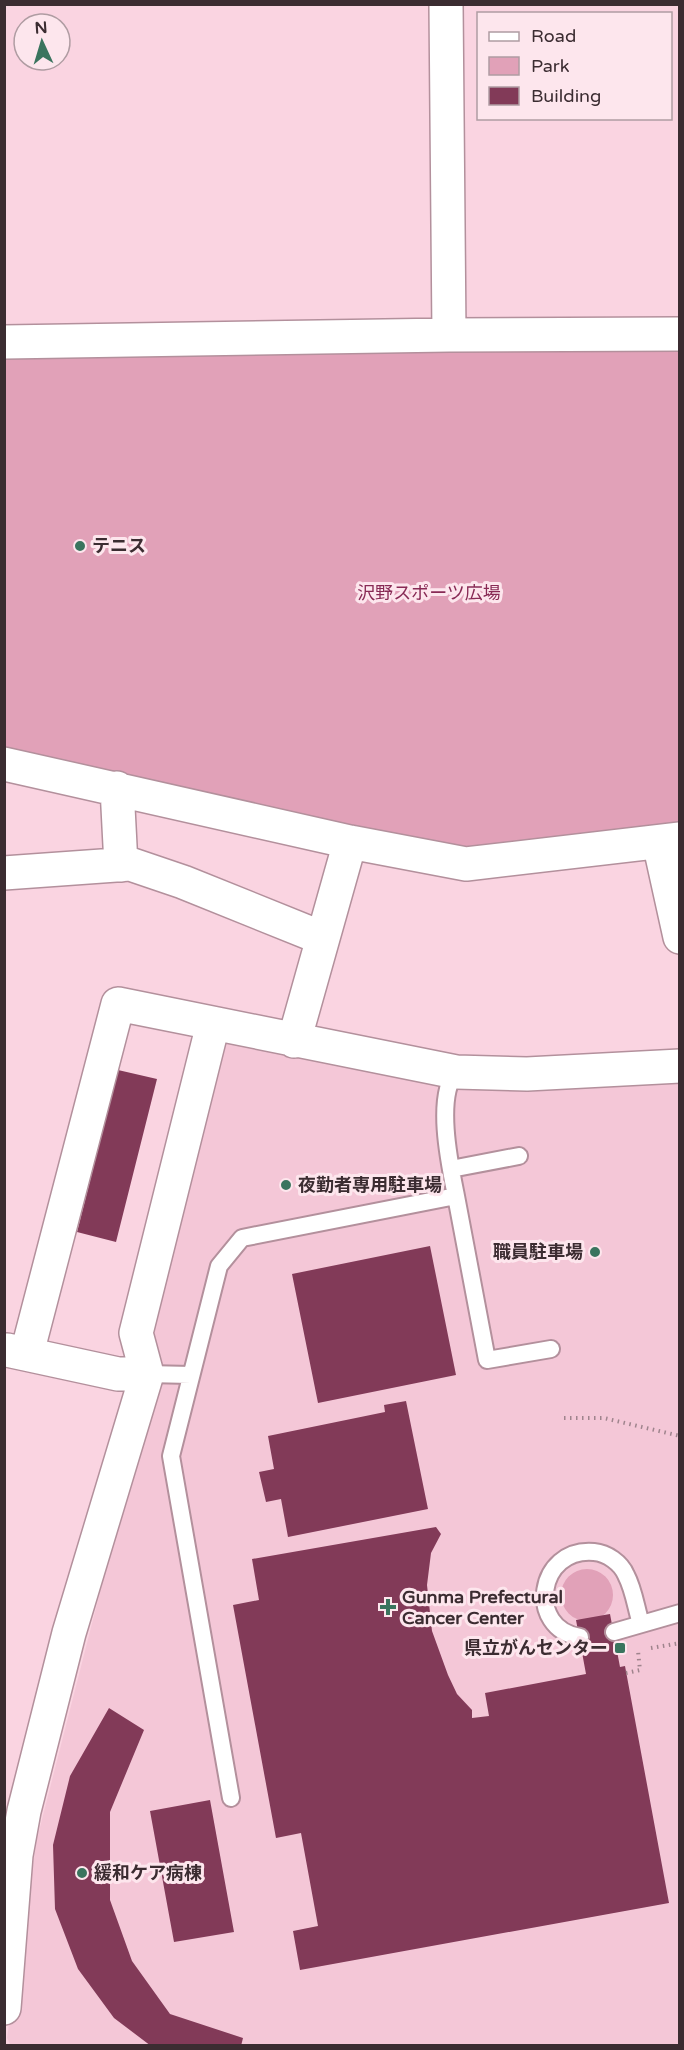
<svg xmlns="http://www.w3.org/2000/svg" width="684" height="2050" viewBox="0 0 684 2050" font-family="'Varela Round','Noto Sans JP',sans-serif">
<style>
.built{fill:#f4c7d7}
.green{fill:#e1a1b8}
.building{fill:#823a58}
.lines{fill:none;stroke-linecap:round;stroke-linejoin:round}
.lane-casing{stroke:#b3909c;stroke-width:20}
.street-casing{stroke:#b3909c;stroke-width:36}
.path{stroke:#9f848d;stroke-width:4;stroke-dasharray:1.5 4.5;stroke-linecap:butt}
.lane{stroke:#fff;stroke-width:16}
.street{stroke:#fff;stroke-width:33}
.poi-dot{fill:#3a745e;stroke:#fde6ed;stroke-width:2}
.labels{text-anchor:middle;stroke-width:6;stroke-linejoin:round;paint-order:stroke}
.poi-label{font-size:18px;font-weight:bold;fill:#3b2c31;stroke:#fde6ed;text-anchor:start}
.park-label{font-size:18px;fill:#882a55;stroke:#fde6ed}
</style>
<rect width="100%" height="100%" fill="#fad4e1"/>
<!-- built -->
<path class="built" d="M 224,1040 L 679,1076 L 679,2045 L 11,2046 L 7,2038 L 37,1839 L 160,1357 L 148,1339 Z"/>
<!-- green -->
<path class="green" d="M 679,341 L 679,826 L 590,837 L 444,849 L 4,752 L 5,352 Z
M561 1595a26 26 0 1 1 52 0a26 26 0 1 1-52 0Z"/>
<!-- building -->
<path class="building" d="M 118,1070 L 157,1079 L 116,1242 L 77,1232 Z
M 430,1246 L 456,1375 L 318,1403 L 292,1274 Z
M 406,1401 L 428,1509 L 288,1537 L 281,1499 L 266,1502 L 259,1472 L 274,1469 L 268,1436 L 385,1412 L 384,1405 Z
M 436,1527 L 441,1534 L 431,1553 L 427,1585 L 432,1631 L 448,1675 L 457,1694 L 472,1710 L 472,1718 L 489,1716 L 485,1693 L 586,1674 L 576,1620 L 610,1614 L 620,1667 L 625,1666 L 669,1903 L 300,1970 L 293,1931 L 318,1926 L 301,1833 L 276,1838 L 233,1605 L 259,1600 L 252,1559 Z
M 109,1708 L 144,1730 L 110,1812 L 110,1900 L 132,1961 L 170,2014 L 243,2038 L 241,2046 L 151,2046 L 114,2018 L 78,1969 L 55,1909 L 53,1845 L 70,1776 Z
M 210,1800 L 234,1932 L 174,1942 L 150,1811 Z"/>
<g class="lines">
<!-- lane casing -->
<g class="lane-casing">
<path id="lane" d="M 451,1169 L 519,1156
M 456,1196 C 450,1166 435,1097 456,1072
M 147,1374 L 191,1375
M 614,1632 L 680,1613
M 580,1637 C 526,1629 537,1547 594,1552 C 607,1553 621,1563 626,1575 C 634,1590 636,1608 641,1624
M 231,1798 L 171,1456 L 219,1266 L 242,1238 L 456,1196 L 487,1360 L 551,1349"/>
</g>
<!-- street casing -->
<g class="street-casing">
<path id="street" d="M 446,4 L 449,335
M 4,342 L 449,335 L 680,334
M 4,764 L 350,842 L 466,864 L 680,839
M 117,788 L 121,865
M 659,842 L 680,937
M 4,873 L 130,864 L 183,882 L 322,938
M 294,1041 L 350,842
M 7,1350 L 118,1374 L 147,1374
M 27,1353 L 118,1004 L 456,1072 L 527,1074 L 680,1066
M 4,2008 L 16,1855 L 24,1811 L 69,1633 L 147,1374 L 136,1333 L 213,1024"/>
</g>
<!-- path -->
<path class="path" d="M 564,1418 L 604,1418 L 680,1436
M 651,1648 L 680,1643
M 626,1673 L 640,1670 L 638,1651"/>
<!-- lane -->
<use href="#lane" class="lane"/>
<!-- street -->
<use href="#street" class="street"/>
</g>
<!-- markers -->
<g class="poi-dot">
<circle cx="80" cy="546" r="6"/>
<circle cx="286" cy="1185" r="6"/>
<circle cx="595" cy="1252" r="6"/>
<path d="M385 1598h6v6h6v6h-6v6h-6v-6h-6v-6h6z"/>
<rect x="614" y="1642" width="12" height="12" rx="3"/>
<circle cx="82" cy="1873" r="6"/>
</g>
<g class="labels">
<!-- poi labels -->
<g class="poi-label">
<text x="92" y="552">テニス</text>
<text x="298" y="1191">夜勤者専用駐車場</text>
<text x="583" y="1258" text-anchor="end">職員駐車場</text>
<text x="402" y="1603">Gunma Prefectural<tspan x="402" dy="21">Cancer Center</tspan></text>
<text x="608" y="1654" text-anchor="end">県立がんセンター</text>
<text x="94" y="1879">緩和ケア病棟</text>
</g>
<!-- park labels -->
<g class="park-label">
<text x="429" y="599">沢野スポーツ広場</text>
</g>
</g>
<!-- border -->
<rect width="684" height="2050" fill="none" stroke="#3b2c31" stroke-width="12"/>
<!-- legend -->
<rect x="477" y="12" width="195" height="108" fill="#fde6ed" stroke="#af9ca2" stroke-width="1.5"/>
<rect x="489" y="32" width="30" height="9" fill="#ffffff" stroke="#af9ca2" stroke-width="1.5"/>
<text x="531" y="42" font-size="18" fill="#3b2c31">Road</text>
<rect x="489" y="57" width="30" height="18" fill="#e1a1b8" stroke="#af9ca2" stroke-width="1.5"/>
<text x="531" y="72" font-size="18" fill="#3b2c31">Park</text>
<rect x="489" y="87" width="30" height="18" fill="#823a58" stroke="#af9ca2" stroke-width="1.5"/>
<text x="531" y="102" font-size="18" fill="#3b2c31">Building</text>
<!-- north arrow -->
<g transform="translate(42 42) rotate(356)"><circle r="28" fill="#fde6ed" stroke="#af9ca2" stroke-width="1.5"/>
<path d="M0-4.5L10 22L0 15L-10 22Z" fill="#3a745e"/>
<text y="-9" font-size="16" font-weight="bold" text-anchor="middle" fill="#3b2c31">N</text>
</g>
</svg>
